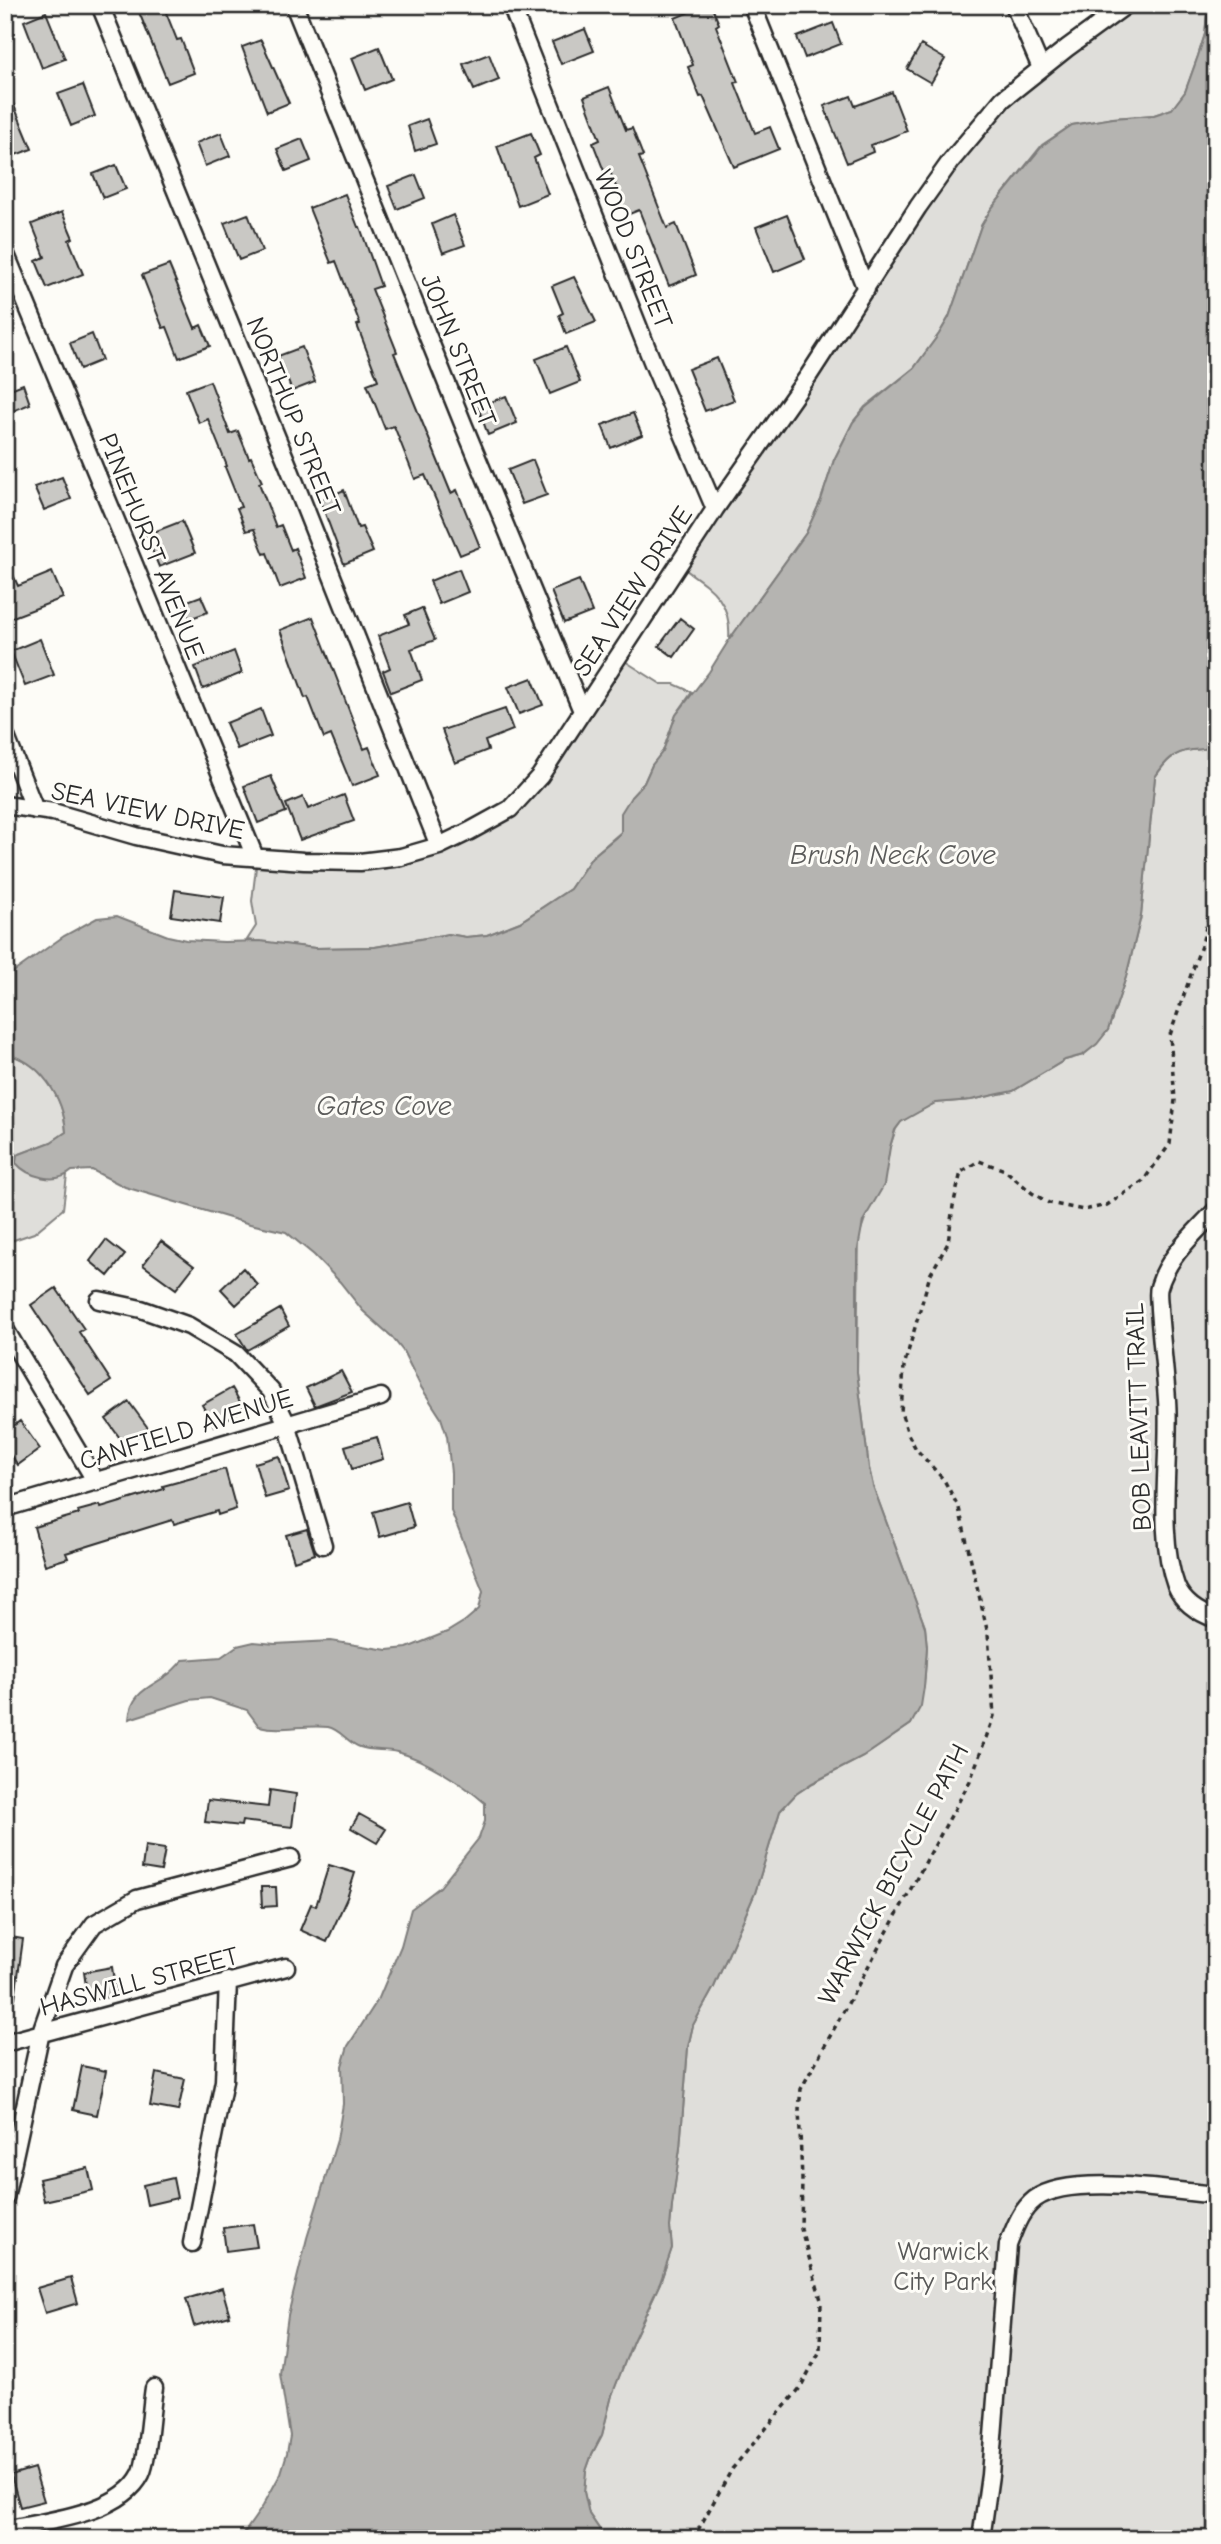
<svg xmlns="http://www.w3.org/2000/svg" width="1221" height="2544" viewBox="0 0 1221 2544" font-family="'Comic Neue',sans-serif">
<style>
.green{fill:#dfdeda;stroke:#858482;stroke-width:2}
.water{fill:#b5b4b1;stroke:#7e7d7b;stroke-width:2}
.building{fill:#c9c8c4;stroke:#2b2b2b;stroke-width:2}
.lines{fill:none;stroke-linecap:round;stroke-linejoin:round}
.minor-casing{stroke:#2b2b2b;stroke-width:21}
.path{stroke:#2b2b2b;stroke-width:3.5;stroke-dasharray:5 5;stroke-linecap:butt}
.minor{stroke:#fdfcf7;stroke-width:16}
.labels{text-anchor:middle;stroke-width:6;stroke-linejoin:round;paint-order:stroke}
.street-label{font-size:26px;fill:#2b2b2b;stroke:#fdfcf7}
.park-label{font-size:26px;fill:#585857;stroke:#fdfcf7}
.water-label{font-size:28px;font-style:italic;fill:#5b5b5a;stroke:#fdfcf7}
</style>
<rect width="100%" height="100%" fill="#fdfcf7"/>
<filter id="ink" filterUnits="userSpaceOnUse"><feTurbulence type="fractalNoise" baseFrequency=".0143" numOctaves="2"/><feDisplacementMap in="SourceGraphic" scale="14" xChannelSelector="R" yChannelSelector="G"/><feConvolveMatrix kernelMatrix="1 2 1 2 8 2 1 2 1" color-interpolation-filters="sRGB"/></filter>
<g filter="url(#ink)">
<!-- green -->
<path class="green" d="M 1125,5 L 1208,5 L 1205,34 L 1198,56 L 1185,92 L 1172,109 L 1154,115 L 1113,118 L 1072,125 L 1042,145 L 991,209 L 981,226 L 949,317 L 939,334 L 914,368 L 865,407 L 853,422 L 834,460 L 821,500 L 806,533 L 729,640 C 732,598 709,587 679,565 L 990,108 Z
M 620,658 L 661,684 L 674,684 L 692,692 L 676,715 L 663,751 L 652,765 L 644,783 L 631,797 L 621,832 L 592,857 L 570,889 L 520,922 L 487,935 L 466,937 L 448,934 L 375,947 L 315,948 L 247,940 L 256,926 L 252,901 L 257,859 L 399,858 L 507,811 Z
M 1216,745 L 1216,2539 L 606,2539 L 589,2514 L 584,2492 L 586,2471 L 592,2454 L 602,2435 L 612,2395 L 633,2341 L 660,2283 L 672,2248 L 670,2227 L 672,2206 L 680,2148 L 688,2047 L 693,2025 L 714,1987 L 755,1893 L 780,1811 L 796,1794 L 813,1783 L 863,1757 L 911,1724 L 924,1687 L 927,1647 L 925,1627 L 873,1486 L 869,1468 L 857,1372 L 859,1236 L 896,1129 L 901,1122 L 911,1115 L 935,1103 L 971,1100 L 1013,1091 L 1065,1060 L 1083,1055 L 1097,1043 L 1108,1030 L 1126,977 L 1141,916 L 1155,777 C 1165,762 1173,752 1192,750 C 1201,749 1208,750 1216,745 Z
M 5,1054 C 41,1060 64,1098 66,1132 L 52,1142 L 17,1155 L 49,1178 L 67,1175 L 63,1209 L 34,1233 L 5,1243 Z"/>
<!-- water -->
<path class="water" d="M 1208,5 L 1216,5 L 1216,745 C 1208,750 1201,749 1192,750 C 1173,752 1165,762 1155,777 L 1141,916 L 1126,977 L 1108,1030 L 1097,1044 L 1083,1055 L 1065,1060 L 1013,1091 L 971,1100 L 935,1103 L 901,1122 L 895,1130 L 890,1147 L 884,1185 L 863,1221 L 857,1254 L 857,1372 L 869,1468 L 873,1486 L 925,1627 L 927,1647 L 924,1687 L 921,1706 L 911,1724 L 863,1757 L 812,1783 L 796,1794 L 780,1811 L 755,1893 L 714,1987 L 693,2025 L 688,2047 L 680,2148 L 672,2206 L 670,2227 L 672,2248 L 660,2283 L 633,2341 L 612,2395 L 602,2435 L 592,2454 L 586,2471 L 584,2492 L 589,2514 L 606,2539 L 240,2539 L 263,2506 L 281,2473 L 287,2453 L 290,2436 L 280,2374 L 288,2315 L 307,2238 L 337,2140 L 343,2104 L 342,2066 L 348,2046 L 379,1998 L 401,1946 L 411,1909 L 440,1887 L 479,1838 L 485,1821 L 485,1803 C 463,1784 425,1759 397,1752 C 385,1749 371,1751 360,1747 C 348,1743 340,1729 328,1727 C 304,1724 282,1732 259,1726 L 247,1710 L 210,1698 L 189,1700 L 129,1719 C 131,1691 152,1687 170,1673 C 175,1669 179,1664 183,1660 L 221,1657 L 237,1646 L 254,1642 L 275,1644 L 331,1641 L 387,1650 L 407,1648 L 447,1632 L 465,1621 L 479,1609 L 483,1591 L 451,1511 L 451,1473 L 447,1436 L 441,1418 L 421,1387 L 403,1351 L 391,1336 L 363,1311 L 340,1282 L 314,1255 L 286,1232 L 250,1224 L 125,1187 L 92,1170 L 72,1171 C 56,1185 28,1177 16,1163 L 17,1155 L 51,1142 L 66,1132 C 64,1098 40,1060 5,1054 L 5,978 L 64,936 L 97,918 L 117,916 L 168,936 L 186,940 L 224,942 L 260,941 L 315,948 L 375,947 L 448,934 L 466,937 L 487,935 L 520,922 L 570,889 L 592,857 L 621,833 L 621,813 L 631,797 L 644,783 L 652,765 L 663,751 L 676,715 L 709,672 L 729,640 L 806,533 L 821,500 L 834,460 L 853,422 L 865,408 L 914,368 L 939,334 L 949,317 L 981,226 L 991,209 L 1043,145 L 1072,125 L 1113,118 L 1154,115 L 1172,109 L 1185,92 L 1198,56 L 1205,34 Z"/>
<!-- building -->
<path class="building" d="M 136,5 L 163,5 L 177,40 L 181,39 L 194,73 L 168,83 Z
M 706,5 L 711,5 L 719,24 L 716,26 L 738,82 L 735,83 L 755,133 L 770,127 L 779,149 L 734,167 L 703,96 L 700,97 L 688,67 L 693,65 L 675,18 Z
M 46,12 L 65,59 L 42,68 L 24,21 Z
M 833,23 L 841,44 L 805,58 L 797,37 Z
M 585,29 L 594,51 L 561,64 L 552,42 Z
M 261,40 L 289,103 L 267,112 L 242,47 Z
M 921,45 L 945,59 L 931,83 L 907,69 Z
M 379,47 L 392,79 L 365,90 L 352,58 Z
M 489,54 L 499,80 L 474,90 L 463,64 Z
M 5,84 L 32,149 L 10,157 L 5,144 Z
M 83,85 L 95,116 L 71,126 L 58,94 Z
M 609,87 L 626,130 L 632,128 L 643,156 L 639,157 L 667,228 L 676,224 L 696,275 L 669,286 L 639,210 L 627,215 L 609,169 L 604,171 L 593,143 L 600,140 L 584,97 Z
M 892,92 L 907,131 L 871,145 L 873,152 L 847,163 L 824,106 L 851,96 L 855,106 Z
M 427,119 L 436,144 L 415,151 L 408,126 Z
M 221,133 L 230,156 L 205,166 L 196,143 Z
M 531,133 L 540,155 L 534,158 L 548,194 L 518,206 L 497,146 Z
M 302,139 L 311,161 L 286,171 L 277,149 Z
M 116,165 L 126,189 L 103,198 L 93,174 Z
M 416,175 L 425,198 L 397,209 L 388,186 Z
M 345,194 L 358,227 L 360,227 L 381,286 L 372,289 L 397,352 L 394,353 L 451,493 L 457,490 L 480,547 L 460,555 L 425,475 L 415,479 L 394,426 L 385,429 L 367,384 L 378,380 L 357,325 L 360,324 L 336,261 L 331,263 L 309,208 Z
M 62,212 L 73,238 L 69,240 L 83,274 L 47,288 L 36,261 L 45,257 L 32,224 Z
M 248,214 L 262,251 L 239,260 L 224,223 Z
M 453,215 L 465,245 L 443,253 L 432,224 Z
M 787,215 L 805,259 L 774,272 L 756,227 Z
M 169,265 L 195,328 L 201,325 L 210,346 L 179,358 L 167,327 L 163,328 L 142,275 Z
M 574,277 L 596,322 L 566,334 L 559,315 L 563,313 L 552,286 Z
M 92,334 L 102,360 L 80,369 L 70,343 Z
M 302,347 L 315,382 L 292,391 L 278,356 Z
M 566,347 L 580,382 L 550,394 L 536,359 Z
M 717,358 L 734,400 L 705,411 L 688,369 Z
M 210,381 L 230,434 L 238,431 L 249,458 L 251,457 L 262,482 L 259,483 L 276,527 L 281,525 L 291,550 L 295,548 L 306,578 L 280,588 L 267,553 L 264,554 L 254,529 L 246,531 L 237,508 L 241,507 L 225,467 L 227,466 L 208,419 L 199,423 L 186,390 Z
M 23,384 L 30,404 L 5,414 L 5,391 Z
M 506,396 L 517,423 L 488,435 L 478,407 Z
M 633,413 L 642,435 L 611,448 L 602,425 Z
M 533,460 L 547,495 L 522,504 L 508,470 Z
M 62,477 L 71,499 L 44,510 L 34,487 Z
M 344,490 L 358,528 L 362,527 L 373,552 L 344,564 L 320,500 Z
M 182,521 L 195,553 L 159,567 L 146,535 Z
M 5,557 L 18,586 L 52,572 L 63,598 L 5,620 Z
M 459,569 L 468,592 L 439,604 L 430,581 Z
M 579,580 L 592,612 L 564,623 L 551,591 Z
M 201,596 L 208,612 L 189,619 L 182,603 Z
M 422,608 L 435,640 L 411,649 L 422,680 L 391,692 L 383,671 L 390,668 L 378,636 L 409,624 L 405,615 Z
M 313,617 L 364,749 L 369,747 L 380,775 L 352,786 L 331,735 L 324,738 L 308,697 L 305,698 L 280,630 Z
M 680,618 L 694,629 L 674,657 L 659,646 Z
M 40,639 L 54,675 L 25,686 L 11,651 Z
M 234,651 L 242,673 L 203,689 L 195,667 Z
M 532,678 L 543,705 L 519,714 L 508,687 Z
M 261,709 L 271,736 L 237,749 L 226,723 Z
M 505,709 L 513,730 L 485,741 L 488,750 L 455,763 L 442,730 Z
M 271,776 L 286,812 L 258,823 L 244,786 Z
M 344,795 L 354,821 L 300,840 L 286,804 L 303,797 L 308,809 Z
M 175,890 L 224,897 L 220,923 L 171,916 Z
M 106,1240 L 125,1255 L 108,1276 L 90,1261 Z
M 161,1241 L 194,1266 L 176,1289 L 143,1265 Z
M 243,1268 L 258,1285 L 236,1305 L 221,1289 Z
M 56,1288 L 84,1329 L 79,1332 L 111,1381 L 90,1395 L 31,1305 Z
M 280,1309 L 289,1326 L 247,1350 L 237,1334 Z
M 341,1371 L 352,1392 L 315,1406 L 306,1388 Z
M 232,1388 L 244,1409 L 214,1426 L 202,1405 Z
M 129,1402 L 148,1428 L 125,1445 L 106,1419 Z
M 20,1421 L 40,1449 L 18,1465 L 5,1447 L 5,1432 Z
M 377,1437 L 383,1459 L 352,1469 L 345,1446 Z
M 279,1456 L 289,1491 L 265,1498 L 255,1463 Z
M 225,1469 L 236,1509 L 218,1515 L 217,1511 L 174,1524 L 172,1520 L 66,1553 L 68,1558 L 45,1565 L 34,1527 L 79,1514 L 78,1511 L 100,1505 L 101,1508 L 164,1489 L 163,1486 Z
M 407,1502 L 414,1527 L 380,1537 L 373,1512 Z
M 307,1529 L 315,1554 L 294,1561 L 286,1535 Z
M 270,1790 L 296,1794 L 292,1827 L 242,1821 L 241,1826 L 205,1822 L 208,1800 L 268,1807 Z
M 359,1814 L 386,1829 L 377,1843 L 351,1828 Z
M 145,1846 L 165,1849 L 161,1871 L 142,1868 Z
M 329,1865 L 355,1873 L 347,1898 L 327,1942 L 300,1930 L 311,1904 L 316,1906 Z
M 261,1887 L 276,1887 L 277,1906 L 262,1907 Z
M 5,1936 L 23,1939 L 15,1998 L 5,1997 Z
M 112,1967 L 116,1996 L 88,2000 L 84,1972 Z
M 82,2066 L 106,2071 L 97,2115 L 73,2110 Z
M 156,2073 L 185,2079 L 178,2111 L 150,2106 Z
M 88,2168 L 93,2190 L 44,2201 L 39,2179 Z
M 173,2178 L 177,2198 L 147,2205 L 143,2185 Z
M 253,2224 L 257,2247 L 226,2251 L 223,2228 Z
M 71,2278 L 78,2303 L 45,2313 L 37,2288 Z
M 222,2288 L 230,2316 L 194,2326 L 186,2299 Z
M 34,2468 L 44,2501 L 20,2507 L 11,2475 Z"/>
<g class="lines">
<!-- minor casing -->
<g class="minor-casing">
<path id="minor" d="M 100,5 L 288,465 L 439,846
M 294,5 L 464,426 L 582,711
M 511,5 L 652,361 L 715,509
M 752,5 L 866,289
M 1014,5 L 1041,68
M 5,252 L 255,857
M 5,734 L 35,810
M 5,805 L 53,812 L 136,836 L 222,855 L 304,861 L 360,862 L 401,857 L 439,846 L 470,831 L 510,809 L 540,776 L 715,509 L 809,375 L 918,207 L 950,162 L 1003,99 L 1067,48 L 1126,5
M 1216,1210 C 1195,1233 1168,1256 1159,1287 C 1157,1293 1159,1302 1159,1309 C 1161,1339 1165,1369 1167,1400 C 1171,1457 1156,1532 1176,1586 C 1183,1603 1199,1613 1216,1619
M 99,1300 L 141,1309 L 189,1326 L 236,1354 L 271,1391 L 287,1424 L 323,1545
M 5,1329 L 96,1482
M 5,1508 L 381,1397
M 5,2043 L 286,1967
M 5,2198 L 41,2032 L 64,1966 L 94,1924 L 137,1899 L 291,1858
M 192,2243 L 224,2081 L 228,1981
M 5,2530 C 46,2521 121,2514 141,2474 C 148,2461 151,2405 154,2388
M 981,2539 L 990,2475 L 1008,2245 C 1015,2227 1020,2211 1035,2199 C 1069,2173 1172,2191 1216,2195"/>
</g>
<!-- path -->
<path class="path" d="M 693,2539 L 732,2469 L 800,2388 L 820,2351 L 821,2300 L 801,2229 L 802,2179 L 799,2109 L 801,2089 L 970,1781 L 994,1716 L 988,1634 L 959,1508 L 944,1480 L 916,1449 L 908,1434 L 901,1412 L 904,1366 L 930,1275 L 948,1243 L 953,1206 L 961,1172 L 979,1161 L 1005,1170 L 1032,1193 L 1049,1203 L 1084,1210 L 1107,1205 L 1143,1181 L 1170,1144 L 1175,1100 L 1170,1035 L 1203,940 L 1213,897 L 1216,851"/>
<!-- minor -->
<use href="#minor" class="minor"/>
</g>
</g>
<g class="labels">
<!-- street labels -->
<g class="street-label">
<text transform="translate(634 249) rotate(68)" y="9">WOOD STREET</text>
<text transform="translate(459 350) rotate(68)" y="9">JOHN STREET</text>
<text transform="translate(294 416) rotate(68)" y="9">NORTHUP STREET</text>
<text transform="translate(152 546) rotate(68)" y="9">PINEHURST AVENUE</text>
<text transform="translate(632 591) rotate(-57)" y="9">SEA VIEW DRIVE</text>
<text transform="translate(148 810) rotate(12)" y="9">SEA VIEW DRIVE</text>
<text transform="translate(1138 1417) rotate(-92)" y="9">BOB LEAVITT TRAIL</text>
<text transform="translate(186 1429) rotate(-17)" y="9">CANFIELD AVENUE</text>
<text transform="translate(893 1874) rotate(-62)" y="9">WARWICK BICYCLE PATH</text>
<text transform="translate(139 1981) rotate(-15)" y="9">HASWILL STREET</text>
</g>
<!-- park labels -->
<g class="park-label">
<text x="943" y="2260">Warwick<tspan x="943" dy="30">City Park</tspan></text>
</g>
<!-- water labels -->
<g class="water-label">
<text x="893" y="864">Brush Neck Cove</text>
<text x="384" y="1115">Gates Cove</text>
</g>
</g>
<!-- margin -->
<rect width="1221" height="2544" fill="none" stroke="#fdfcf7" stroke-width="28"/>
<rect x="14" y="14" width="1193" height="2516" fill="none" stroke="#2b2b2b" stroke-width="2.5" filter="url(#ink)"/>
</svg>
